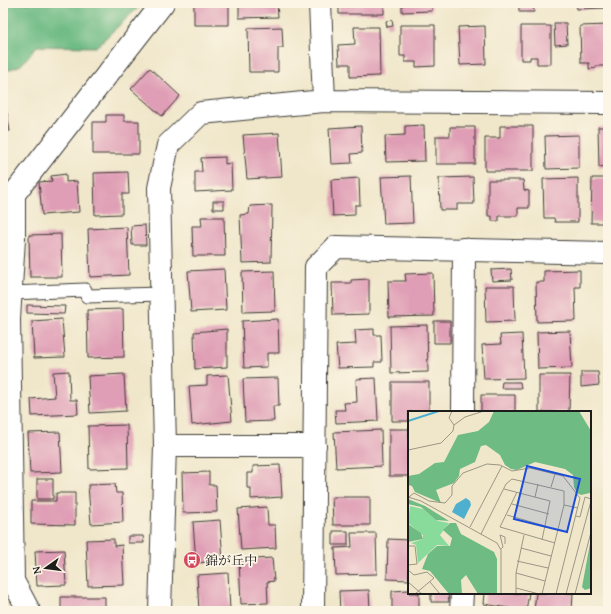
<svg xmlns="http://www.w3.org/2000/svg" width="611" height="614" viewBox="0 0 611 614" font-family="'Gentium Book Plus','Noto Serif JP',serif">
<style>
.forest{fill:#6ebb84;stroke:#456c50}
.building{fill:#df9eb5}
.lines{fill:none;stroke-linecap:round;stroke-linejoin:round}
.service-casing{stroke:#3c3a36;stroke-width:15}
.minor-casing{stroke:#3c3a36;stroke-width:24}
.service{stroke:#fff;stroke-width:13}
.minor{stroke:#fff;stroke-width:22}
.labels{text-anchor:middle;stroke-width:3.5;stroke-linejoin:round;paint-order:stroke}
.poi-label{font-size:13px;fill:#1c1c1c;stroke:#fcf5e5;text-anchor:start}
.inset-river{fill:none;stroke:#4fafce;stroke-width:2}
.inset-road{fill:none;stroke:#9b9685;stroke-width:1}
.view{fill:#1d4ed8;fill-opacity:0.15;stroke:#1d4ed8;stroke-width:2}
.inset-edge{fill:none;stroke:#1c1c1c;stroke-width:2}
</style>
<rect width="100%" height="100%" fill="#fcf5e5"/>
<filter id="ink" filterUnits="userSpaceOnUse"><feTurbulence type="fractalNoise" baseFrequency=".025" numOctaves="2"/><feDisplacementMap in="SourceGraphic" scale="8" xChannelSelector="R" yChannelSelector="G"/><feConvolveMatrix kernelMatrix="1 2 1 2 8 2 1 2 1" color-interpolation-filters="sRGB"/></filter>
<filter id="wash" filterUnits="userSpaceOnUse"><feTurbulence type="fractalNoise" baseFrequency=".012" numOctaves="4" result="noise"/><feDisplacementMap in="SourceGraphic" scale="16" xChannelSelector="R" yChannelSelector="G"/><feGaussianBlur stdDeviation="0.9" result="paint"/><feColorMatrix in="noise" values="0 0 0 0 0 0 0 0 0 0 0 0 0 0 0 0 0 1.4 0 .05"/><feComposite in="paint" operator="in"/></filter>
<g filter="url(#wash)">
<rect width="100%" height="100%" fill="#f0e7cb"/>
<!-- forest -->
<path class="forest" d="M 3,3 L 143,3 L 96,47 L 37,46 L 21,65 L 3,72 Z"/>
<g id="blocks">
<!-- building -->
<path class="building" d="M 194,3 L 229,3 L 229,25 L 194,25 Z
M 239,3 L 277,3 L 278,17 L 239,18 Z
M 339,3 L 384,3 L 384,14 L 339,14 Z
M 402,3 L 432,3 L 432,11 L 402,12 Z
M 460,3 L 512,3 L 512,6 L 460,6 Z
M 519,3 L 533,3 L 534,12 L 519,12 Z
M 538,3 L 557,3 L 557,4 L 538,5 Z
M 576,3 L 608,3 L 608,8 L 577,9 Z
M 392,20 L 393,26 L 387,27 L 386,21 Z
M 554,23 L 566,23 L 567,44 L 555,45 Z
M 400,25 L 435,25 L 435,66 L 416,67 L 416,62 L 405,62 L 405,56 L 400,56 Z
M 608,25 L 608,66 L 596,66 L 596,68 L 589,69 L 589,63 L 581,63 L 580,26 Z
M 485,26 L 486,64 L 460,65 L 458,27 Z
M 521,26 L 551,26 L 551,64 L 537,64 L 537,57 L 530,57 L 530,60 L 521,60 Z
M 282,27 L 283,48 L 278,48 L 278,72 L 249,72 L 248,28 Z
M 354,27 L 379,27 L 380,76 L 350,77 L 350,64 L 339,64 L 338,45 L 355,44 Z
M 150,68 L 180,96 L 162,116 L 131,89 Z
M 3,96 L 4,96 L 10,131 L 3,132 Z
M 106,115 L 124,115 L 124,121 L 139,121 L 139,154 L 93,154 L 93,122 L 106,122 Z
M 424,125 L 425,161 L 386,162 L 385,136 L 405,135 L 405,126 Z
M 361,126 L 362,153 L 351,154 L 352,163 L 331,164 L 329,128 Z
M 500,126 L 533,126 L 533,171 L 485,171 L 485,138 L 500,138 Z
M 450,127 L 475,127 L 475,164 L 436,164 L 436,136 L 450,136 Z
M 598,127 L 608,127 L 608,166 L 599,167 Z
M 279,133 L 282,177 L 247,179 L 243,135 Z
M 579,135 L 579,168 L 546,169 L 545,136 Z
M 225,157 L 225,164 L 231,163 L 232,190 L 195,192 L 195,172 L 202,172 L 201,158 Z
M 128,172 L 129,194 L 122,194 L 122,214 L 95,215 L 94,173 Z
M 66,174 L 66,182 L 77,181 L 79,212 L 42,215 L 39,182 L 52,181 L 51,176 Z
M 411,176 L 413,223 L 384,224 L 381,177 Z
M 473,177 L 474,204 L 457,204 L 457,210 L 440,210 L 439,178 Z
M 359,178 L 360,205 L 355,205 L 355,215 L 333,216 L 331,180 Z
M 578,178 L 578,222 L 555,222 L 554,218 L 544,218 L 543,179 Z
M 592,178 L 608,178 L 608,223 L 591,223 Z
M 488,180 L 523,180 L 524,190 L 529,191 L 529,208 L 518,208 L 518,216 L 499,216 L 499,221 L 492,221 L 492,216 L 488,216 Z
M 213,201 L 224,201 L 224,209 L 213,209 Z
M 272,205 L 271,262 L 242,263 L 240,215 L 249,214 L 250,206 Z
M 201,217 L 224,217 L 225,256 L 193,256 L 192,226 L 202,226 Z
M 145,225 L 146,245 L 132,245 L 131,226 Z
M 127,227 L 129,275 L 90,277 L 88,229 Z
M 61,234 L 62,277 L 30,277 L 29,235 Z
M 224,269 L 226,310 L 191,312 L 188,271 Z
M 511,269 L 512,280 L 492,281 L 491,270 Z
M 580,270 L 580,287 L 575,287 L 576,321 L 537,322 L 536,282 L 544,282 L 544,271 Z
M 274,271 L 275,311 L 243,312 L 242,272 Z
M 433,273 L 434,316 L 389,317 L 388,281 L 406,281 L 405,274 Z
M 369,279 L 369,314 L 333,315 L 332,283 L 351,283 L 351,280 Z
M 485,286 L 514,286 L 515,321 L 486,322 Z
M 27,305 L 65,306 L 64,314 L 27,313 Z
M 123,309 L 124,357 L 88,358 L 87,310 Z
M 62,319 L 65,357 L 34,358 L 32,321 Z
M 278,319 L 279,353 L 267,353 L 267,367 L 244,368 L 242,321 Z
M 434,321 L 450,321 L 450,343 L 434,343 Z
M 427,325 L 428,372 L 391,373 L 390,326 Z
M 227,329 L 227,367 L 195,369 L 194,332 Z
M 374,329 L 374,335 L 381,335 L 382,362 L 374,362 L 374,367 L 338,368 L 336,345 L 356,344 L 355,330 Z
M 570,331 L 572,368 L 538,369 L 537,332 Z
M 522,334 L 524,378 L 484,379 L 482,345 L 501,344 L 500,335 Z
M 69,371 L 70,400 L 77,400 L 78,414 L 32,416 L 31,399 L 55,397 L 53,372 Z
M 581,372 L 598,372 L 599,385 L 581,387 Z
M 124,374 L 126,411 L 90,413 L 88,376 Z
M 228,375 L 232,421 L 192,425 L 189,386 L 207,385 L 207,376 Z
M 539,375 L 570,375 L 569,412 L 539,412 Z
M 278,378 L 279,406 L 273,406 L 274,421 L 245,422 L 243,379 Z
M 376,378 L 378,421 L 336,423 L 335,410 L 345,410 L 344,403 L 357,402 L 356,379 Z
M 392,382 L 429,382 L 429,412 L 409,412 L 409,421 L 392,421 Z
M 502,382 L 520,382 L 521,388 L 501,388 Z
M 481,395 L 515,395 L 515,412 L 481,412 Z
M 127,425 L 128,468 L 89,469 L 88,426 Z
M 389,429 L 409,429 L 409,476 L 389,476 Z
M 381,430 L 382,466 L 336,468 L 334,432 Z
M 60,432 L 62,472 L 30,473 L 28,433 Z
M 280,465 L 282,497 L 251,499 L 251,488 L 247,488 L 247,473 L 253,473 L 253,466 Z
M 209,472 L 209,485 L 216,485 L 217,512 L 183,513 L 182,473 Z
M 37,479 L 53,479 L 53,499 L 37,499 Z
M 115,484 L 116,493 L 122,493 L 123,522 L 91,524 L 88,485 Z
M 56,493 L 75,493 L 75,525 L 31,524 L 31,501 L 56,501 Z
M 332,497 L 370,497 L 370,525 L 333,525 Z
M 267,507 L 268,525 L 275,525 L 276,548 L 241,550 L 238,509 Z
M 220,520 L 223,561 L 196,563 L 193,522 Z
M 333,531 L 348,531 L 348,545 L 333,545 Z
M 351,533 L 376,533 L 377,574 L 336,575 L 335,548 L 352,547 Z
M 128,536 L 143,536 L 144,543 L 128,543 Z
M 114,539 L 114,546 L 122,545 L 124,585 L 88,586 L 86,540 Z
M 388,539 L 409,540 L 409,580 L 387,579 Z
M 64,550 L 66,585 L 37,586 L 35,551 Z
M 272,558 L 274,581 L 267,582 L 268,603 L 241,604 L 239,560 Z
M 228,573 L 230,610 L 199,611 L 197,575 Z
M 369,590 L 370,611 L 340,611 L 339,591 Z
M 409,590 L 409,593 L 419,593 L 419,611 L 392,611 L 392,591 Z
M 431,593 L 448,593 L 449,602 L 431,602 Z
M 485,593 L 529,593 L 526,611 L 484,604 Z
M 536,593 L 573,593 L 572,611 L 534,611 Z
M 61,597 L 105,597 L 105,611 L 61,611 Z
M 270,608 L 270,611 L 239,611 L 239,610 Z"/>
</g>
</g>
<g filter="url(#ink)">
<use href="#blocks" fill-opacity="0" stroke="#3c3a36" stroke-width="1"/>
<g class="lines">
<!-- service casing -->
<g class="service-casing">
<path id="service" d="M 11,293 L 85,290 L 87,296 L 162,294"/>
</g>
<!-- minor casing -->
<g class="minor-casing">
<path id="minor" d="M 320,3 L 324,101
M 463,412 L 464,249
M 165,446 L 315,446
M 29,611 L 13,581 L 9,319 L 14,239 L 14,194 L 163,3
M 160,611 L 165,446 L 159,188 L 168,145 L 201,113 L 324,101 L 608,103
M 313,611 L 316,267 L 336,247 L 608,253
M 461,611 L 462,593"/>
</g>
<!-- service -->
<use href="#service" class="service"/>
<!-- minor -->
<use href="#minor" class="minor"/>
</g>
</g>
<!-- icons -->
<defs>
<g id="bus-disc" transform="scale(0.9)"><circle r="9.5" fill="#d1495b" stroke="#fcf5e5"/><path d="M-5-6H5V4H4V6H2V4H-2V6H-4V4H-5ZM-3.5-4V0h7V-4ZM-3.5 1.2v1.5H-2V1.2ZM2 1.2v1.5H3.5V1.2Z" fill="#fff"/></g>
</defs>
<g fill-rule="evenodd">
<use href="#bus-disc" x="192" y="560"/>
</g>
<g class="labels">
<!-- poi labels -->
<g class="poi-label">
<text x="205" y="565">錦が丘中</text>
</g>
</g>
<!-- overview -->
<g transform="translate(408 411)">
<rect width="183" height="183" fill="#f0e7cb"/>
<path d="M 2,95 L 15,98 L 30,110 L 41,112 L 32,124 L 41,135 L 29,134 L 10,152 L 8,134 L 3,132 L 15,128 L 15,124 L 0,112 Z" fill="#89db9c"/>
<path d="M 86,0 L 171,0 L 183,20 L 182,82 L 173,84 L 169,82 L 166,76 L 165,64 L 157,58 L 127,51 L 109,59 L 103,58 L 97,54 L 92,44 L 78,34 L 73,35 L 67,51 L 52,58 L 51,65 L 46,72 L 28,79 L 33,92 L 7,81 L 4,75 L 0,74 L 0,65 L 11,63 L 27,52 L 36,51 L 50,24 L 70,20 L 81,11 ZM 0,88 L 17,95 L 41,110 L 28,109 L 13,96 L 0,93 ZM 42,112 L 48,112 L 53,123 L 86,141 L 89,148 L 89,183 L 70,183 L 58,164 L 53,169 L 54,183 L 41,183 L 22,160 L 14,158 L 20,143 L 29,135 L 42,135 L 44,127 L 35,119 ZM 0,113 L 13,122 L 15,128 L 0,131 ZM 183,127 L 183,177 L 177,179 L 174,176 Z" fill="#6ebb84"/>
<path d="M 58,87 L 62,90 L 63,94 L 56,108 L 44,101 L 48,93 Z" fill="#4fafce"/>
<path class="inset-river" d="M 0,10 L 31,0"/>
<path class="inset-road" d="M 46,14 L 57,6 L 76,0M 0,39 L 33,32 L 45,20 L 46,14 L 41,7 L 44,0M 143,76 L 147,63M 96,78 L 142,90 L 134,129M 109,81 L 92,116 L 147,132M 0,86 L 13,90 L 89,132 L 93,139 L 93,183M 1,86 L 6,82 L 21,90 L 37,92 L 44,84 L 44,75 L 55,62 L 79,53 L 92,54 L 104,60 L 122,57 L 155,65 L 172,87 L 148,183M 127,86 L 130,73M 104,93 L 141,103M 156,94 L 170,97M 99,104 L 137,115M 168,105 L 172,106 L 177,86 L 183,88M 62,116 L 94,55M 73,123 L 98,73 L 104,68 L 156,80 L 156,94 L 134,183M 0,135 L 7,135 L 9,153 L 0,154M 113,137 L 143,145M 93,138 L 95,136 L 92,124 L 97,126 L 97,133M 109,150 L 140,157M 0,159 L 6,164 L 19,161 L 26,167 L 7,183M 108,162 L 137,170M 0,171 L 14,183M 22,171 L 32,183M 108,177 L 131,183M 108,183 L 108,162 L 116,124M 158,183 L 183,90M 167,183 L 183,121"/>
<path class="view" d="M 119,55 L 172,68 L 159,121 L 106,108 Z"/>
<rect width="183" height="183" class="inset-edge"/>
</g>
<!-- margin -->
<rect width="611" height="614" fill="none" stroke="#fcf5e5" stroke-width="16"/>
<!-- north arrow -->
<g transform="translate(46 568) rotate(256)" stroke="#fcf5e5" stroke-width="3" paint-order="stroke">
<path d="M0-3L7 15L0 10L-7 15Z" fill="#1c1c1c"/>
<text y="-6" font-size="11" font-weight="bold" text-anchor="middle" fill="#1c1c1c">N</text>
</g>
</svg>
